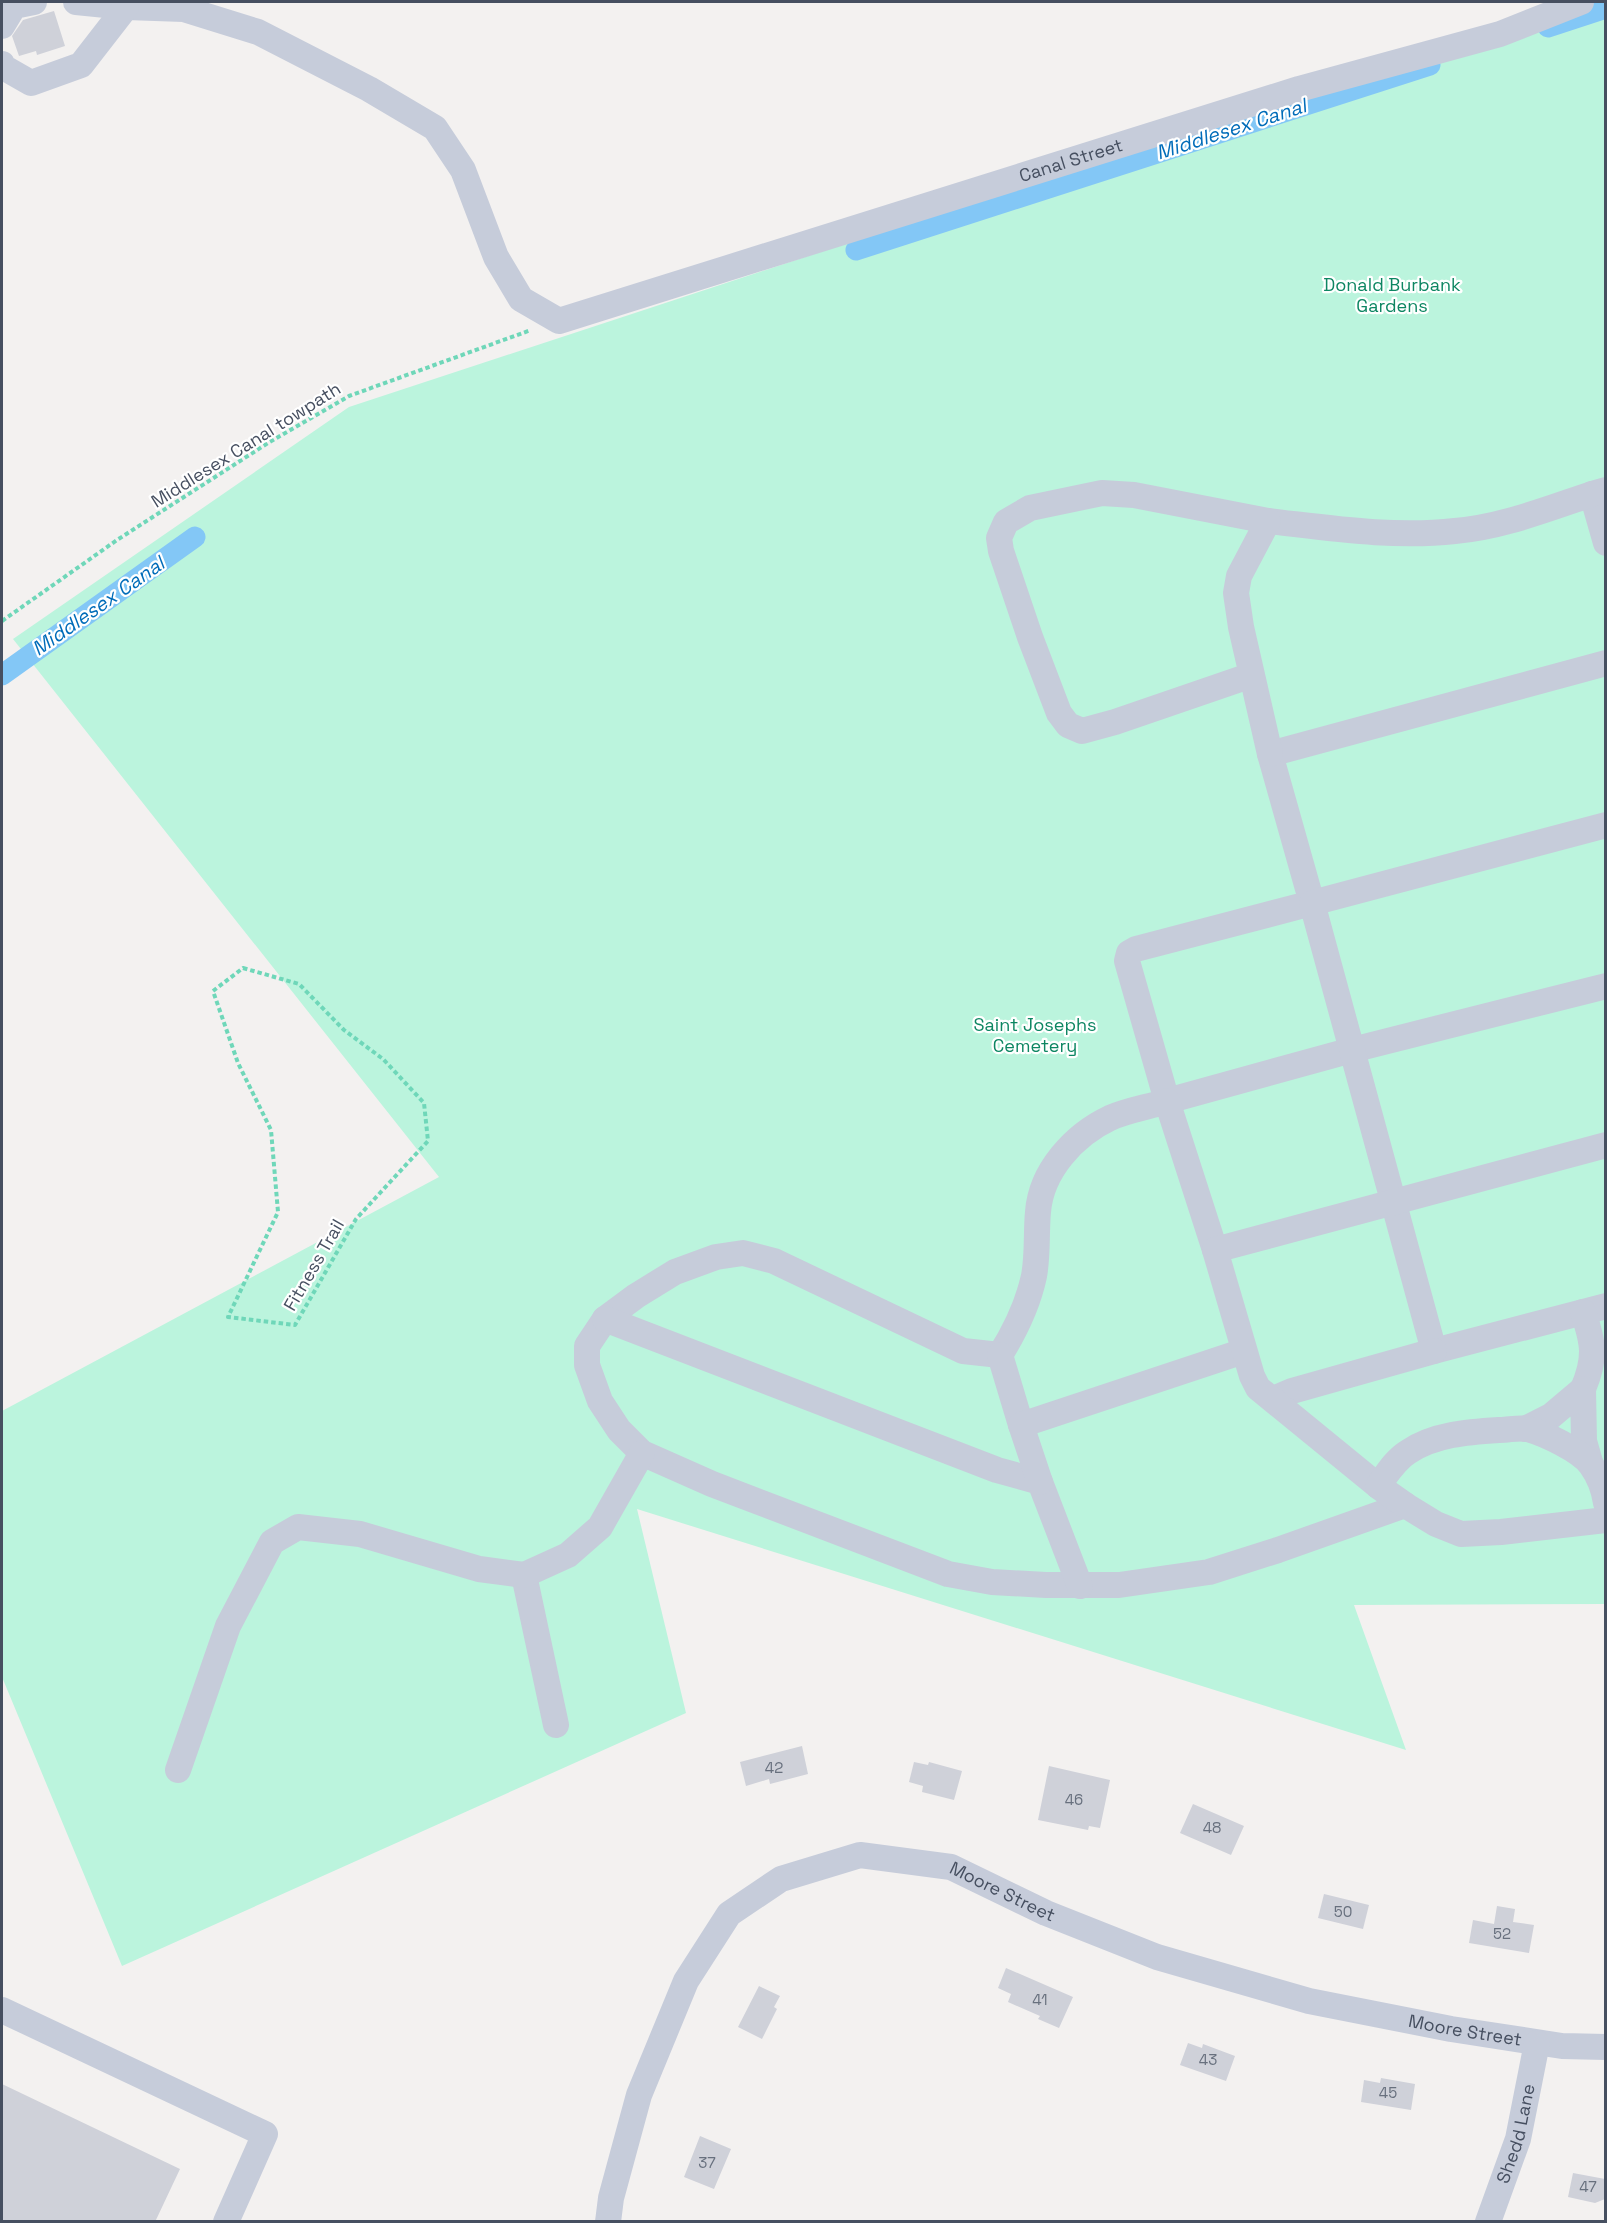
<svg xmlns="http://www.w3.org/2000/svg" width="1607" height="2223" viewBox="0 0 1607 2223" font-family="'Space Grotesk',sans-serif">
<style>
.green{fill:#bbf4dd}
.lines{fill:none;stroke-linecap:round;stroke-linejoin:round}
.canal{stroke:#83c7f6;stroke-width:21}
.building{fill:#cfd1d9}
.path{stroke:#6fd7b9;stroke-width:4;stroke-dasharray:4.5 3;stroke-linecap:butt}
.minor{stroke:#c6ccda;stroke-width:26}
.labels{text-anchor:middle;stroke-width:4.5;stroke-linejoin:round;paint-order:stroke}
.number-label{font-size:15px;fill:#68707e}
.street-label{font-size:18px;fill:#464f60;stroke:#fff}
.park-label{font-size:18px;fill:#0d8662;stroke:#fff}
.water-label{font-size:20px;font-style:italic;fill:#006cb9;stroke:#fff}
</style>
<rect width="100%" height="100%" fill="#f3f1f0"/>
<!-- green -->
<path class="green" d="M 1603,2 L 1605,2 L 1605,1604 L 1354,1605 L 1406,1750 L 637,1509 L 686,1713 L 122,1966 L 2,1677 L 2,1411 L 439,1177 L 13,639 L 349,407 L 881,232 L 1391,72 Z"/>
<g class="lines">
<!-- canal -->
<path class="canal" d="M 1548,27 L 1606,8
M 856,250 L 1430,65
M 2,675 L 195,537"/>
</g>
<!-- building -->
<path class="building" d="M 54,11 L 65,46 L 37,55 L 36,51 L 19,56 L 12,36 L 23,20 Z
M 802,1746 L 808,1774 L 770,1784 L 769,1779 L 746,1786 L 740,1762 Z
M 914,1762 L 928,1765 L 929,1762 L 962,1771 L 954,1800 L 922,1792 L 923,1786 L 909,1782 Z
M 1049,1766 L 1110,1780 L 1100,1828 L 1089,1826 L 1088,1830 L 1038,1820 Z
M 1193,1804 L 1244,1826 L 1231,1855 L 1180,1833 Z
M 1324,1894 L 1369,1905 L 1363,1929 L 1318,1918 Z
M 1497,1906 L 1515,1909 L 1513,1922 L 1534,1925 L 1529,1953 L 1469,1943 L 1473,1920 L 1494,1924 Z
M 1006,1968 L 1073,1997 L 1059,2028 L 1038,2019 L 1040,2016 L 1008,2002 L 1011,1994 L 998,1988 Z
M 759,1986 L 780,1996 L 774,2007 L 777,2009 L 762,2039 L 738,2027 Z
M 1188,2043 L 1202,2048 L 1203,2044 L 1235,2056 L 1226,2081 L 1180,2065 Z
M 1381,2078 L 1415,2084 L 1411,2110 L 1361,2102 L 1364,2080 L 1380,2083 Z
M 2,2084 L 180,2169 L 155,2222 L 2,2222 Z
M 700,2136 L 731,2149 L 714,2189 L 684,2177 Z
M 1573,2173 L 1605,2179 L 1605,2199 L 1595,2203 L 1568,2197 Z"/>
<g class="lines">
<!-- path -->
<path class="path" d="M 2,621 L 117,540 L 268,443 L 349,396 L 531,330
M 243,968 L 299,984 L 344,1030 L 383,1059 L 424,1103 L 428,1141 L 356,1219 L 295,1325 L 228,1317 L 278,1212 L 271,1130 L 238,1063 L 213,991 Z"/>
<!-- minor -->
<g class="minor">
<path id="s1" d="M 76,2 L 126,7 L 184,9 L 258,32 L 369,89 L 435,128 L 463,170 L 496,257 L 521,299 L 559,321 L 1299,89 L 1500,34 L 1581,2"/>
<path d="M 2,26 L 14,6 L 34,2"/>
<path d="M 2,64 L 3,67 L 31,83 L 81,65 L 126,7"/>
<path d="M 1606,490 L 1592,494 L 1606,543"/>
<path d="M 1268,521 C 1330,528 1393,538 1455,531 C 1502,527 1547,509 1592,494"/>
<path d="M 1606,663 L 1270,754 L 1312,903 L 1136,949 L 1129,953 L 1127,961 L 1167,1101 L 1352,1050 L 1606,986"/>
<path d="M 1252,675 L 1115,722 L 1082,731 L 1068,725 L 1059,713 L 1030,637 L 1001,551 L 999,538 L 1006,522 L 1030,508 L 1102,493 L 1134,495 L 1268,521 L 1239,576 L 1236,593 L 1241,627 L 1270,754"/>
<path d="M 1606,825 L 1312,903 L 1434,1351 L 1606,1306"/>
<path d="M 1215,1250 L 1167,1101 C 1149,1107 1128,1110 1110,1118 C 1074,1135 1041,1171 1038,1212 C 1036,1233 1038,1255 1034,1276 C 1028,1304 1015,1331 1000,1355 L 963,1351 L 774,1261 L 743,1253 L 716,1257 L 675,1272 L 636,1296 L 605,1319 L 587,1346 L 587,1365 L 600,1401 L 619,1430 L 642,1453 L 712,1484 L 948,1574 L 992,1582 L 1046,1585 L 1119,1585 L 1209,1572 L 1278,1550 L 1405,1505"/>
<path d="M 1583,1312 C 1594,1344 1596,1358 1583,1389"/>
<path d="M 605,1319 L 997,1470 L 1040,1482 L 1080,1586"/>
<path d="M 1000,1355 L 1021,1425"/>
<path d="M 1273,1399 L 1292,1391 L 1434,1351"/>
<path d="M 1525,1429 L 1551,1416 L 1583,1389 L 1584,1441 L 1590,1462"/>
<path d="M 1040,1482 L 1021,1425 L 1244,1351"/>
<path d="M 1378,1486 L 1258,1388 L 1252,1376 L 1215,1250 L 1606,1145"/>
<path d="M 1606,1503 C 1604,1489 1599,1476 1591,1465 C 1580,1450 1545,1434 1528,1429 C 1519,1427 1509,1430 1500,1430 C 1469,1432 1435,1434 1408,1452 C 1395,1460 1387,1474 1378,1486 L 1405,1505 L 1436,1524 L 1461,1534 L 1501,1532 L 1606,1520"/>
<path d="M 524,1575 L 556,1725"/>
<path d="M 178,1770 L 228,1626 L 272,1542 L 298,1527 L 360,1534 L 479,1569 L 524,1575 L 568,1555 L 600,1527 L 642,1453"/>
<path d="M 2,2010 L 265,2134 L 226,2222"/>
<path id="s2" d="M 608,2222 L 611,2198 L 639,2095 L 686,1981 L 729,1914 L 781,1879 L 860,1855 L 951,1867 L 1046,1913 L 1157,1957 L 1309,2001 L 1451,2029 L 1562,2046 L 1606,2047"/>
<path id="s3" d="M 1488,2222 L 1518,2139 L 1537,2043"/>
</g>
</g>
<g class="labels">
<!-- number labels -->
<g class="number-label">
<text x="774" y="1773">42</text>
<text x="1074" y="1805">46</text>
<text x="1212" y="1833">48</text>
<text x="1343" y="1917">50</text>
<text x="1502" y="1939">52</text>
<text x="1040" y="2005">41</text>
<text x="1208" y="2065">43</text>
<text x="1388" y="2098">45</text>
<text x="707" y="2168">37</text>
<text x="1588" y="2192">47</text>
</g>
<!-- street labels -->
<g class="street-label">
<text dy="6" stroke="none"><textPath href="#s1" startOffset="1160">Canal Street</textPath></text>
<text transform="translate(246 445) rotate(-32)" y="6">Middlesex Canal towpath</text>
<text transform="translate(314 1265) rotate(-60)" y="6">Fitness Trail</text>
<text dy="6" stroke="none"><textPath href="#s2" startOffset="628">Moore Street</textPath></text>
<text dy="6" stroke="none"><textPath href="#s2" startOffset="1113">Moore Street</textPath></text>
<text dy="6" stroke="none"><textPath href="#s3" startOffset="93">Shedd Lane</textPath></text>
</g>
<!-- park labels -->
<g class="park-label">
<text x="1392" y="291">Donald Burbank<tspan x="1392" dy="21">Gardens</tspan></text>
<text x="1035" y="1031">Saint Josephs<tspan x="1035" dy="21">Cemetery</tspan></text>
</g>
<!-- water labels -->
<g class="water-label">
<text transform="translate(1231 129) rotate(-18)" y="7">Middlesex Canal</text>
<text transform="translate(98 606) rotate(-35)" y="7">Middlesex Canal</text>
</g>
</g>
<!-- border -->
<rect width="1607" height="2223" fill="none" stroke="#464f60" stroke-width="6"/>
</svg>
